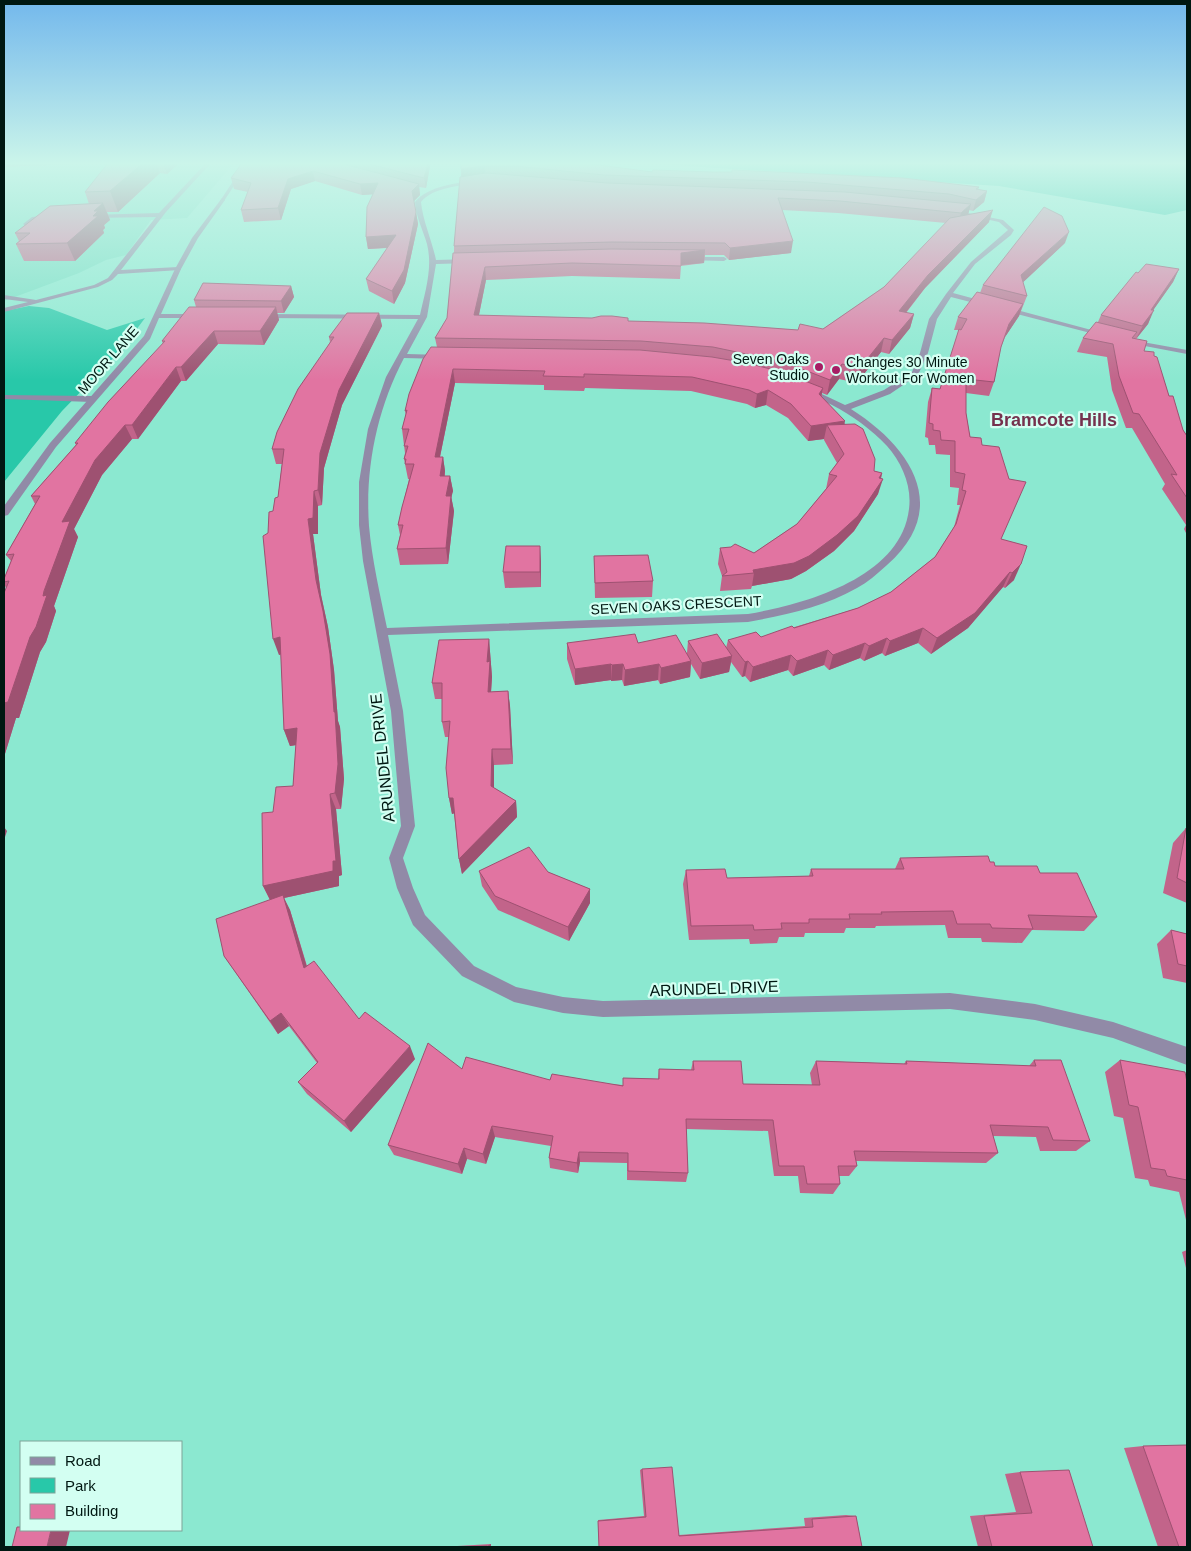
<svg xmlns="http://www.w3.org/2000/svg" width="1191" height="1551" viewBox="0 0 1191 1551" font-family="Arial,sans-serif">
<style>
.built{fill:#76ddc3}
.green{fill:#28c8a9}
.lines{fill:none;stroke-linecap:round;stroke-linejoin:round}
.service{fill:#918aa7;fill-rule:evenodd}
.minor{fill:#918aa7;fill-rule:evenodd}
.wall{fill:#c2648a;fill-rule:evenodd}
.shaded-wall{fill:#9e5171}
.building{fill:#e174a1;stroke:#9e5171}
.poi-dot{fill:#a71e64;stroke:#d3fff2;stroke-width:2}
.labels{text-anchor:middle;stroke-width:4.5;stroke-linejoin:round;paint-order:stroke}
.far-poi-label{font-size:14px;fill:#001812;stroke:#d3fff2;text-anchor:end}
.far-street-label{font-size:14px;fill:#001812;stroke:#d3fff2}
.street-label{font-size:16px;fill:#001812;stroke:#d3fff2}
.far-district-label{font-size:18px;font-weight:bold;fill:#75324e;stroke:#d3fff2}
</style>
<rect width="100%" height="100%" fill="#8be8d0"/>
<!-- built -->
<path class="built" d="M 4,163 L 234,163 L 187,218 L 151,220 L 126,255 L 106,260 L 79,273 L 4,301 Z"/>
<!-- green -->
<path class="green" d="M 640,163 L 1187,163 L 1187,210 L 1165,215 L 999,186 Z
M 29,306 L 49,308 L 107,330 L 145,318 L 121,350 L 62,411 L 4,482 L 4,311 Z"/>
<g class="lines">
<!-- service -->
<path class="service" d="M 206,163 L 211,163 L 166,212 L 121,270 L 178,267 L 181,269 L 180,270 L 118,274 L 112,280 L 98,287 L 4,312 L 4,308 L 28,302 L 4,299 L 4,295 L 36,300 L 94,285 L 108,278 L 156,217 L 90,218 L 88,215 L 159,213 Z
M 245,163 L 249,163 L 224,201 L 220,201 Z
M 53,215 L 55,218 L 35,220 L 26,226 L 23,224 L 32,217 Z
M 4,395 L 92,396 L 96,399 L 92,402 L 4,399 Z"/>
<!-- minor -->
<path class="minor" d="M 477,179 L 479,182 C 461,186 433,187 421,202 C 423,222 432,240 436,260 L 471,259 L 474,261 L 471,263 L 436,264 L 427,317 L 407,354 L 443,355 L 447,357 L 443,359 L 404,358 C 377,409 365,468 369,526 C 372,560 380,594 387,628 L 748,614 C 805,604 901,578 909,509 C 912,486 902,463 887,446 C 872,430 852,415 832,405 C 823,400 810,397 802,390 L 809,388 L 845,405 L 884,390 L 912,372 L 920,353 L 929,319 L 946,294 L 971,262 L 1008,230 L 999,222 L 948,211 L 948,209 L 1003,220 L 1014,230 L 1011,235 L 975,264 L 953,293 L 1110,335 L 1106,337 L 951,297 L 937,319 L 928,353 L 918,375 L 890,394 L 851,409 C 911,447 952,508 887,565 C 877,574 868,582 857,588 C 824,607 785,615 748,622 L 388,635 L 403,711 L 415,826 L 403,858 L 413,888 L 425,915 L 474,966 L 516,987 L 563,997 L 603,1001 L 950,993 L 1035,1004 L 1113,1022 L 1187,1047 L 1187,1065 L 1113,1038 L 1035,1020 L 950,1009 L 603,1017 L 563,1013 L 514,1002 L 462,976 L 413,925 L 397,888 L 389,858 L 401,826 L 391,711 L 363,561 L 359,525 L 359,482 L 368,429 L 386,377 L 418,319 L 260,318 L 256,316 L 260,314 L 420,315 C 425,292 433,268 427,244 C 423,230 416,217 415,202 C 429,185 457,184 477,179 Z
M 222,198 L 225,200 L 198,238 L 181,269 L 161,314 L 201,314 L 205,316 L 201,318 L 159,318 L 150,339 L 56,447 L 8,515 L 4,516 L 4,506 L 50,443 L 144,336 L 175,269 L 192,238 Z
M 687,257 L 724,257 L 727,259 L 724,261 L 685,260 L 685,258 Z
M 1126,339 L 1187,350 L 1187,354 L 1129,343 L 1126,343 Z"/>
</g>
<!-- wall -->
<path class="wall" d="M 108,163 L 179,163 L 167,174 L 160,173 L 118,212 L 107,212 L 110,220 L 104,225 L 105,228 L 103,230 L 104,233 L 75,261 L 24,261 L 16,244 L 19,241 L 15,233 L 89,204 L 85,192 Z
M 242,163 L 430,163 L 430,166 L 426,188 L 419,187 L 420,195 L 414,201 L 418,224 L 405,283 L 394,304 L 369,291 L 366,279 L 387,248 L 368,249 L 366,237 L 373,194 L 362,195 L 315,181 L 291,189 L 281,220 L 244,222 L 241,210 L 248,192 L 234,189 L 231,178 Z
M 476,164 L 979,187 L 978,190 L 987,191 L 984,202 L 973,211 L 969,210 L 968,215 L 989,222 L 925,288 L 906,313 L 914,314 L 910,328 L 889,354 L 881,352 L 857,383 L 839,379 L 827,395 L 822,393 L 822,397 L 845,424 L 874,471 L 882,473 L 878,494 L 854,531 L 834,551 L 806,571 L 791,579 L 752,586 L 751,589 L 720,591 L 722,576 L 718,564 L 720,548 L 754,553 L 797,524 L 826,489 L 829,474 L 837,463 L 824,440 L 824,439 L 808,441 L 788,418 L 766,405 L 755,408 L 747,404 L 691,391 L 585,388 L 584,391 L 544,390 L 544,385 L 455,383 L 440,457 L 443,457 L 445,471 L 445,476 L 450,476 L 453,491 L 451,496 L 454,511 L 448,564 L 400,565 L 397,549 L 400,535 L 398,525 L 409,479 L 408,479 L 404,459 L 405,453 L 402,429 L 406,415 L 405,411 L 437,347 L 435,338 L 447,318 L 454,253 L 454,246 L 461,177 L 461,169 ZM 782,210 L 838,213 L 946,223 L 884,287 L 823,329 L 798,330 L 628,321 L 479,315 L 486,280 L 572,276 L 680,279 L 681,266 L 704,263 L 705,255 L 724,255 L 729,260 L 791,253 Z
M 1065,243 L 1023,282 L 1027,296 L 1019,316 L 1005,337 L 1001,347 L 994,382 L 989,396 L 966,393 L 966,413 L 970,437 L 982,445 L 1001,539 L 1014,580 L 1005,588 L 1003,587 L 968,628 L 931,654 L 918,643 L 885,656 L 882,653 L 864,661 L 860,658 L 829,670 L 824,665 L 793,676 L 788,670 L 750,682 L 745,676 L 742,677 L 731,662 L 729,672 L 700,679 L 691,664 L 690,677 L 660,684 L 658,680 L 624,686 L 622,680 L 611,681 L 611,680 L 575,685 L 567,659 L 567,643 L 638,643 L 687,653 L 688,641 L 726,648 L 728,640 L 761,637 L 858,608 L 891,592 L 935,557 L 954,527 L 960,505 L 957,505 L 959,488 L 950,487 L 950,455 L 936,454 L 935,445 L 929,445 L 928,438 L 925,437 L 928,402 L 932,388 L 940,389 L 959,330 L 954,330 L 958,317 L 980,293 L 983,285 Z
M 1179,269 L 1173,282 L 1153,310 L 1148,324 L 1136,339 L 1144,351 L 1154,356 L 1169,396 L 1183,430 L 1187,436 L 1187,535 L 1184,529 L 1186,525 L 1162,489 L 1165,484 L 1132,428 L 1126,428 L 1112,390 L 1107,357 L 1077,352 L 1083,338 L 1098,322 L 1101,315 L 1138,273 Z
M 291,286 L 294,297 L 284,313 L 277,313 L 279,320 L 264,345 L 218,344 L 186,381 L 181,381 L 138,439 L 132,439 L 102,475 L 74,529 L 78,537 L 54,606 L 56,611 L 46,642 L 40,652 L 19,718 L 16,718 L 4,757 L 4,593 L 6,588 L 4,584 L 4,579 L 11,561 L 6,555 L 35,504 L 31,496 L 76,445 L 75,443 L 163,344 L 162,341 L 196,307 L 194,300 Z
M 379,313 L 382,326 L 342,405 L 324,468 L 322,505 L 318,506 L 318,534 L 313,534 L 321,595 L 328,627 L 334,670 L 338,721 L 340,727 L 344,779 L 341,809 L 336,809 L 342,875 L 339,876 L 339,886 L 284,898 L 290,910 L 307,966 L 359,1019 L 415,1059 L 351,1132 L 307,1094 L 298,1082 L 317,1063 L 289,1026 L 278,1034 L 224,956 L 270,900 L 263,886 L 273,812 L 293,786 L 296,745 L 290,746 L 284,730 L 281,654 L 279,655 L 268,533 L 273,511 L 278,497 L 282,464 L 276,464 L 272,449 L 330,342 L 329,337 Z
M 594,556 L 653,581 L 652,597 L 595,598 Z
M 541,561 L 541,587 L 505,588 L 503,572 Z
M 489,639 L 492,677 L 491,692 L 508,691 L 510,706 L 513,764 L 494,765 L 494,788 L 516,801 L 517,817 L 462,874 L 459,859 L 454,813 L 452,814 L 449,798 L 449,737 L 445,737 L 442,722 L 442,699 L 435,699 L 432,683 Z
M 1186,828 L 1187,829 L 1187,903 L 1163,893 L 1173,843 Z
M 900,858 L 990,862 L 995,866 L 1040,873 L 1097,917 L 1084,931 L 1032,930 L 1022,943 L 982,942 L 981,938 L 948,938 L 945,925 L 876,926 L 875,928 L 846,928 L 844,933 L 805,933 L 804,937 L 779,937 L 777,943 L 750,944 L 749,939 L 689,940 L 683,884 L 686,870 L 727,878 L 809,876 L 811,869 L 895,869 Z
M 479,871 L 548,872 L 590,889 L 590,903 L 569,941 L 498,910 L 482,886 Z
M 1171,930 L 1187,934 L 1187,983 L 1163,978 L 1157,944 Z
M 1034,1060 L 1090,1141 L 1076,1151 L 1040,1151 L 1036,1137 L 993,1136 L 998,1153 L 986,1163 L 856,1161 L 857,1166 L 849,1176 L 839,1176 L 840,1184 L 833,1194 L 800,1193 L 798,1176 L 774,1176 L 768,1131 L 686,1129 L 688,1173 L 686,1182 L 627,1180 L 627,1163 L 580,1162 L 578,1173 L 550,1168 L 549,1158 L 551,1146 L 495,1137 L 486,1164 L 467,1159 L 462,1174 L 394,1155 L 388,1145 L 462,1069 L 550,1080 L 623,1085 L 623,1078 L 658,1079 L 659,1069 L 691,1070 L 693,1061 L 743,1084 L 812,1085 L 810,1073 L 816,1061 L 904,1064 L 906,1061 L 1029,1066 Z
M 1120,1060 L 1187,1082 L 1187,1224 L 1179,1192 L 1150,1186 L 1148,1180 L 1135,1178 L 1123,1118 L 1114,1116 L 1105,1072 Z
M 1187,1250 L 1187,1272 L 1182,1252 Z
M 1143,1446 L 1187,1547 L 1158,1547 L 1124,1448 Z
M 642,1469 L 679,1535 L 805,1526 L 804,1518 L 846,1515 L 856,1516 L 862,1547 L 599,1547 L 598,1520 L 644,1516 L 640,1470 Z
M 1020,1472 L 1093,1547 L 978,1547 L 970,1516 L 1016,1512 L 1005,1474 Z
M 491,1544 L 491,1547 L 440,1547 Z"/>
<!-- shaded-wall -->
<path class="shaded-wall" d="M 4,163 L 72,163 L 72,164 L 4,167 Z
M 143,163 L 156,163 L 160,173 L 118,212 L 110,191 Z
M 163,163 L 179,163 L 167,174 Z
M 428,163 L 430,163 L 430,166 L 426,188 L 424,178 Z
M 485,166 L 486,176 L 462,180 L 461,169 Z
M 313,171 L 315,181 L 291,189 L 281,220 L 278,208 L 288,179 Z
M 378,183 L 379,194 L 362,195 L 360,184 Z
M 419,184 L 420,195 L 413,202 L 412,191 Z
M 987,191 L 984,202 L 973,211 L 976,200 Z
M 103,203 L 110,220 L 104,225 L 105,228 L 103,230 L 104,233 L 75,261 L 67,243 L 94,211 Z
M 971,204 L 968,215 L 958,224 L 961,213 Z
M 993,210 L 989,222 L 925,288 L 896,325 L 899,311 L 928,275 Z
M 416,212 L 418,224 L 405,283 L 394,304 L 392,291 Z
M 1069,232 L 1065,243 L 1017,288 L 1021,275 Z
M 396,235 L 398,247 L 368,249 L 366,237 Z
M 793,241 L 791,253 L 729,260 L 730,248 Z
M 705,250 L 704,263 L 681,265 L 681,253 Z
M 485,267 L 486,280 L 476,329 L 474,315 Z
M 1179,269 L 1173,282 L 1147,319 L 1154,310 L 1148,324 L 1136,339 L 1151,310 Z
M 291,286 L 294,297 L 284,313 L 281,301 Z
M 1023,304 L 1019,316 L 1005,337 L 1009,324 Z
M 276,307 L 279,320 L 264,345 L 260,331 Z
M 379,313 L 382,326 L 342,405 L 324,468 L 322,505 L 318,490 L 320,453 L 339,390 Z
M 914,314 L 910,328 L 889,354 L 892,340 Z
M 214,331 L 218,344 L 186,381 L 181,367 Z
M 884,338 L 881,352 L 857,383 L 860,368 Z
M 842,364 L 839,379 L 827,395 L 830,380 Z
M 176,367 L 181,381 L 138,439 L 132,425 Z
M 453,369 L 455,383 L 437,471 L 435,457 Z
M 823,388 L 820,402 L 819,394 Z
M 768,390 L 766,405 L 755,408 L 757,394 Z
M 845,421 L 842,436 L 827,425 L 824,439 L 808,441 L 811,426 Z
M 125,425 L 132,439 L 102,475 L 74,529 L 78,537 L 54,606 L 56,611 L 46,642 L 40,652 L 19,718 L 16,718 L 4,757 L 4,705 L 43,596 L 62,522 L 95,460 Z
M 443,457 L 445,471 L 442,491 L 440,476 Z
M 882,473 L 880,483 L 883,479 L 878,494 L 854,531 L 834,551 L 806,571 L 791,579 L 752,586 L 754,573 L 753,570 L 879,478 Z
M 450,476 L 453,491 L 448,511 L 446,496 Z
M 314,491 L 318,506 L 318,534 L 313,534 L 321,595 L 328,627 L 334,670 L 338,721 L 340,727 L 344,779 L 341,809 L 335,793 L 334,712 L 308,519 Z
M 451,496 L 454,511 L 448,564 L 446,548 Z
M 540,546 L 541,561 L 541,587 L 540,572 Z
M 1021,564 L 1014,580 L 1005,588 L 1012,573 Z
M 1010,572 L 1003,587 L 968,628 L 931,654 L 937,638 Z
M 923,628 L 918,643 L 885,656 L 890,641 Z
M 280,637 L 286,653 L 279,655 L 273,639 Z
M 887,638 L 882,653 L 864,661 L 869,646 Z
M 489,639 L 492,677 L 490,707 L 488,692 L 487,662 Z
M 865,643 L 860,658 L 829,670 L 833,655 Z
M 828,650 L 824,665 L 793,676 L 797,661 Z
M 791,655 L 788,670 L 750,682 L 753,667 Z
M 732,656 L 729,672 L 700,679 L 702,663 Z
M 691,661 L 690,677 L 660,684 L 661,668 Z
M 748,661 L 745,676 L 742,677 L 745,662 Z
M 611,664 L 611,680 L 575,685 L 575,669 Z
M 623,664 L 622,680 L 611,681 L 612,665 Z
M 659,664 L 658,680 L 624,686 L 625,670 Z
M 508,691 L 510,706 L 513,764 L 511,749 Z
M 297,728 L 303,744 L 290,746 L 284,730 Z
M 492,749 L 494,765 L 494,802 L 491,786 Z
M 330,794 L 336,809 L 342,875 L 339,876 L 339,886 L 284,898 L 290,910 L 311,981 L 263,886 Z
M 449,798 L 453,798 L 456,813 L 452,814 Z
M 516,801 L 517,817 L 462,874 L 459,859 Z
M 4,827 L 7,831 L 4,840 Z
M 590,889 L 590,903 L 569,941 L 568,927 Z
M 281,1013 L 289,1026 L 278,1034 L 270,1021 Z
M 410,1046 L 415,1059 L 351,1132 L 344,1121 Z
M 492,1126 L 495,1137 L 486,1164 L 483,1154 Z
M 464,1148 L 467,1159 L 462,1174 L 458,1164 Z
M 579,1152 L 580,1162 L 578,1173 L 577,1163 Z
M 51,1530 L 70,1530 L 66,1547 L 47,1547 Z
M 491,1544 L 491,1547 L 487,1547 L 487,1546 Z"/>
<!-- building -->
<path class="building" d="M 108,163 L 143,163 L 110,191 L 85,192 Z
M 242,163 L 340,163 L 419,184 L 412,191 L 416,212 L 404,270 L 392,291 L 366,279 L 396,235 L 366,237 L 367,207 L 378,183 L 360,184 L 313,171 L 288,179 L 278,208 L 241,210 L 251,183 L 231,178 Z
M 365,163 L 428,163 L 424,178 Z
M 461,163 L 469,163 L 476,164 L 476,163 L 584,163 L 652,172 L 653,170 L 712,172 L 732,172 L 732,170 L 903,178 L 979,187 L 976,189 L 987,191 L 976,200 L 949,194 L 807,182 L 604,175 L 514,166 L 485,166 L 461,169 Z
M 485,173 L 500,174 L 607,183 L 845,192 L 971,204 L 961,213 L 840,201 L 778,198 L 793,241 L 730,248 L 725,243 L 612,242 L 454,246 L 460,177 Z
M 103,203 L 94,211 L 98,211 L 93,216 L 98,216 L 67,243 L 16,244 L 30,233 L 15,233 L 50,206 Z
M 1044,207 L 1062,216 L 1069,232 L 1021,275 L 1027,296 L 983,285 Z
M 993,210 L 928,275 L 899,311 L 914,314 L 892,340 L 884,338 L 860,368 L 842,364 L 830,380 L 784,362 L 713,347 L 641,341 L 435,338 L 447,318 L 453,253 L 612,249 L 705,250 L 681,253 L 681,266 L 572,263 L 485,267 L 474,315 L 592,318 L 601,316 L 612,316 L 628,318 L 628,321 L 704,323 L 798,330 L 800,324 L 823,329 L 884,287 L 950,218 Z
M 1146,264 L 1179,269 L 1151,310 L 1154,310 L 1142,326 L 1101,315 L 1136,272 L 1138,273 Z
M 203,283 L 291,286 L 281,301 L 194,300 Z
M 977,292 L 1023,304 L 1009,324 L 1001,347 L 994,382 L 966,379 L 966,413 L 970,437 L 981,438 L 982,445 L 999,447 L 1009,479 L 1026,482 L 1001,539 L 1027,546 L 1021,564 L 1012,573 L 1010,572 L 975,613 L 937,638 L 923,628 L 890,641 L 887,638 L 869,646 L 865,643 L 833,655 L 828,650 L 797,661 L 791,655 L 753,667 L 748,661 L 745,662 L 728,640 L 756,632 L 761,637 L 792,626 L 794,628 L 858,608 L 891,592 L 935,557 L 956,524 L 966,491 L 962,490 L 965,474 L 955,472 L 955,441 L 941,440 L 940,431 L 933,430 L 933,424 L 929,423 L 932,388 L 940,389 L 959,329 L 961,330 L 967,319 L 958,317 Z
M 189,307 L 276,307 L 260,331 L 214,331 L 181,367 L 176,367 L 132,425 L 125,425 L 95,460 L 62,522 L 70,521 L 44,591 L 43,596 L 47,595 L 36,627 L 30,637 L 8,702 L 4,703 L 4,705 L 4,593 L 9,581 L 4,582 L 4,579 L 14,554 L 6,555 L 40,496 L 31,496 L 78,443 L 75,443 L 108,402 L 165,341 L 162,341 Z
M 347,313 L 379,313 L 339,390 L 320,453 L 318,490 L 314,491 L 313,518 L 308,519 L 316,580 L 323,611 L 330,654 L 334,712 L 335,712 L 338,764 L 335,793 L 330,794 L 336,861 L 333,861 L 333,871 L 263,886 L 262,813 L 273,812 L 276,787 L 293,786 L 297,728 L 284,730 L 280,637 L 273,639 L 263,536 L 268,533 L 269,512 L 273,511 L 275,498 L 278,497 L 284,449 L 272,449 L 277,432 L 298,389 L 334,337 L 329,337 Z
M 1096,322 L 1137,332 L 1132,338 L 1147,341 L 1144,351 L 1154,352 L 1154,356 L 1157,357 L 1169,396 L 1173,396 L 1183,430 L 1187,436 L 1187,498 L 1171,474 L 1177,475 L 1139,414 L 1133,413 L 1119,376 L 1113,344 L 1083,338 Z
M 431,347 L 640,350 L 712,357 L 747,363 L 782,372 L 823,388 L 819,394 L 845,421 L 811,426 L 791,404 L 768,390 L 757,394 L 749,390 L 692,377 L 584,374 L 584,377 L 543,376 L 545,371 L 453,369 L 435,457 L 443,457 L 440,476 L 450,476 L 446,496 L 451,496 L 446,548 L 397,549 L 403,525 L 398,525 L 402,507 L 414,464 L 405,464 L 406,459 L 404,459 L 408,446 L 404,446 L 409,429 L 402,429 L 407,410 L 405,411 L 409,394 L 423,359 Z
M 855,424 L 863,429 L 875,459 L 874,471 L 882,473 L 879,478 L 883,479 L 858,516 L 837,535 L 809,556 L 794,563 L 753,570 L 754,573 L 722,576 L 727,572 L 720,548 L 731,547 L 735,544 L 754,553 L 797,524 L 837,476 L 829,474 L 844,454 L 827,425 Z
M 506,546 L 540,546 L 540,572 L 503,572 Z
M 648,555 L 653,581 L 595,583 L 594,556 Z
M 635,634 L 638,643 L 676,635 L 691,661 L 661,668 L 659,664 L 625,670 L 623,664 L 612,665 L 611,664 L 575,669 L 567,643 Z
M 717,634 L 732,656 L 702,663 L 688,641 Z
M 489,639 L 487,662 L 490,661 L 488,692 L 508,691 L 511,749 L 492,749 L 491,786 L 516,801 L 459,859 L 453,798 L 449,798 L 446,768 L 450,721 L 442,722 L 442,683 L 432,683 L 439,640 Z
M 1186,828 L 1187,829 L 1187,883 L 1177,878 Z
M 529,847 L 548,872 L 590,889 L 568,927 L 495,896 L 479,871 Z
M 988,856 L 990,862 L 994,862 L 995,866 L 1037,866 L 1040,873 L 1077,873 L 1097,917 L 1028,915 L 1033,929 L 992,928 L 990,924 L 957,924 L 953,911 L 881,912 L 882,914 L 849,914 L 850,919 L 809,919 L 809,923 L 781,923 L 782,929 L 754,930 L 753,925 L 691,926 L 686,870 L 725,869 L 727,878 L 813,876 L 811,869 L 904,869 L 900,858 Z
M 283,895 L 304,968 L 314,961 L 359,1019 L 365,1012 L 410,1046 L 344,1121 L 298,1082 L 318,1062 L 281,1013 L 270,1021 L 224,956 L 216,919 Z
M 1171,930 L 1187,934 L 1187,966 L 1178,964 Z
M 428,1043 L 462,1069 L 466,1057 L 550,1080 L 552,1074 L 623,1086 L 623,1078 L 659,1079 L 659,1069 L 694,1070 L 693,1061 L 741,1061 L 743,1084 L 820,1085 L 816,1061 L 907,1064 L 906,1061 L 1036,1066 L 1034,1060 L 1061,1060 L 1090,1141 L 1053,1140 L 1048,1127 L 990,1125 L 998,1153 L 854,1151 L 857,1166 L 838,1166 L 840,1184 L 807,1184 L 804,1166 L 779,1166 L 773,1120 L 686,1119 L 688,1173 L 628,1171 L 628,1153 L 579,1152 L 577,1163 L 549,1158 L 553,1136 L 492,1126 L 483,1154 L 464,1148 L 458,1164 L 388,1145 Z
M 1120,1060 L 1185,1072 L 1187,1082 L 1187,1180 L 1167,1176 L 1165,1170 L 1151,1168 L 1138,1107 L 1129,1105 Z
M 1187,1445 L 1187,1547 L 1179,1547 L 1143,1446 Z
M 672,1467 L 679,1536 L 813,1527 L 812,1519 L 856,1516 L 862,1547 L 599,1547 L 598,1521 L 646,1517 L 642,1469 Z
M 1069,1470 L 1093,1547 L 992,1547 L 984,1516 L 1032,1513 L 1020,1472 Z
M 17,1527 L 21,1527 L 21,1530 L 51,1530 L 47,1547 L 12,1547 Z
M 487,1546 L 487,1547 L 460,1547 Z"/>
<!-- sky -->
<linearGradient id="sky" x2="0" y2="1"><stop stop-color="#73b8ec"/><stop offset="0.43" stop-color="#cbf5ea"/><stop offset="1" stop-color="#cbf5ea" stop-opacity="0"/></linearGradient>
<rect width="1191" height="380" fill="url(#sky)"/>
<!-- markers -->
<g class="poi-dot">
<circle cx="819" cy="367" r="5"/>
<circle cx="836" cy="370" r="5"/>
</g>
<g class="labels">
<!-- far-poi labels -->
<g class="far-poi-label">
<text x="809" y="364">Seven Oaks<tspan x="809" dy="16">Studio</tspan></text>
<text x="846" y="367" text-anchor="start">Changes 30 Minute<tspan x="846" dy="16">Workout For Women</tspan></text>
</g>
<!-- far-street labels -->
<g class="far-street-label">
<text transform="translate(108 360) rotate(-49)" y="5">MOOR LANE</text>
<text transform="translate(676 605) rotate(-3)" y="5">SEVEN OAKS CRESCENT</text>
</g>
<!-- street labels -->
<g class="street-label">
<text transform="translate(382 758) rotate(-96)" y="6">ARUNDEL DRIVE</text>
<text transform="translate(714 988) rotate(-2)" y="6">ARUNDEL DRIVE</text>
</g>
<!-- far-district labels -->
<g class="far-district-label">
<text x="1054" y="426">Bramcote Hills</text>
</g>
</g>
<!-- border -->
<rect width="1191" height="1551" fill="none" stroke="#001812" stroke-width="10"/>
<!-- legend -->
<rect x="20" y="1441" width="162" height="90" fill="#d3fff2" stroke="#7fa398"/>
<rect x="30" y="1457" width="25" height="8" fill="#918aa7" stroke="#7fa398"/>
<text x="65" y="1466" font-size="15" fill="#001812">Road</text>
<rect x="30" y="1478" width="25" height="15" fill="#28c8a9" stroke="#7fa398"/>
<text x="65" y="1491" font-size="15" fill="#001812">Park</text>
<rect x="30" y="1504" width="25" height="15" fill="#e174a1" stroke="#7fa398"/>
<text x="65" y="1516" font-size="15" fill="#001812">Building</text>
</svg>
